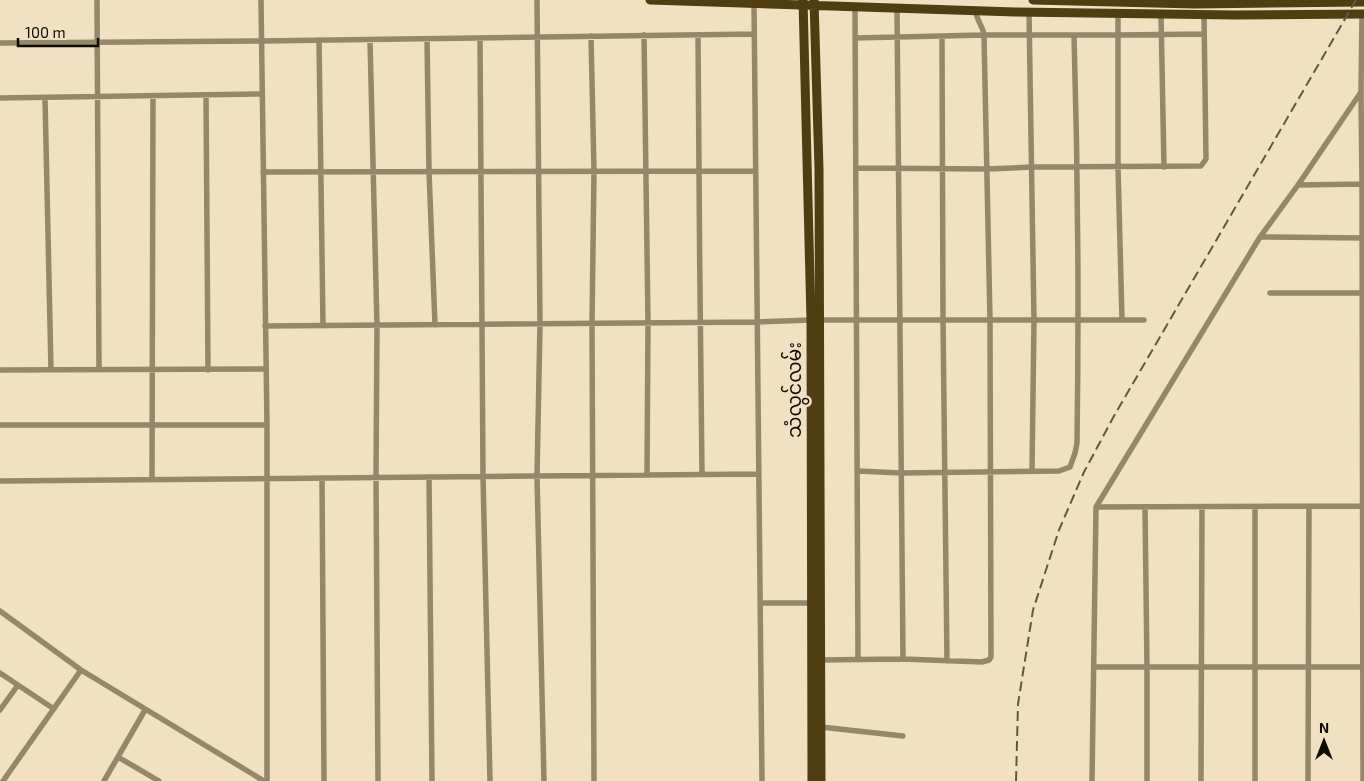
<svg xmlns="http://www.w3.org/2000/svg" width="1364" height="781" viewBox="0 0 1364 781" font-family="'Exo 2','Noto Sans Myanmar',sans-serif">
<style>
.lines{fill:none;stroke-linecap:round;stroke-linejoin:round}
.street{stroke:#95876b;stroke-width:5.5}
.primary{stroke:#503d11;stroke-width:9}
.rail{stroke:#605847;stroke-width:2;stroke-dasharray:10 5;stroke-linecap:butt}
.labels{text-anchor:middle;stroke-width:5;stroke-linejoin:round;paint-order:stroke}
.street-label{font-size:19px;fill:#110c03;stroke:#f1e1c2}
</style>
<rect width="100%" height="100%" fill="#f1e1c2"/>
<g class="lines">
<!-- street -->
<path class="street" d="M 97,0 L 99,370
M 261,0 L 267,425 L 267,781
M 537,0 L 540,324 L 537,476 L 544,781
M 754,4 L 762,781
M 855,7 L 858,660
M 897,9 L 903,659
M 1029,12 L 1034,320 L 1032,471
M 1118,13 L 1118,167 L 1122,320
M 1161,14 L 1164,167
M 1362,14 L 1361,92 L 1362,184 L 1363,781
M 644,35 L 648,323 L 647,475
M 698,35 C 698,181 701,328 702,474
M 591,36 L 594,171 L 592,324 L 594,781
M 942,37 L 943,320 L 947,661
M 480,38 L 483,476 L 490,781
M 855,38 L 984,35 L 1118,35 L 1204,34
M 427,39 L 429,171 L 435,325
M 319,40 L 323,326
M 370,40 L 377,326 L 376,477 L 378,781
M 0,43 L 261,41 L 754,34
M 206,95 L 208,370
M 0,98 L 261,94
M 45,98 L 51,370
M 856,168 L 987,169 L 1033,167 L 1201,166 L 1206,159 L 1204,15
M 263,172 L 755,171
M 1298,185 L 1364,184
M 1260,237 L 1364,238
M 1270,293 L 1364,293
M 265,326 L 757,322 L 811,320 L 1144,320
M 0,370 L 265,369
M 0,425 L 267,425
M 858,471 L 901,473 L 1059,471 L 1070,467 L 1075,453 L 1077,443 C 1079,307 1078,171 1074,35
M 429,477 L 432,781
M 322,478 L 324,781
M 152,479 L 153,96
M 0,481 L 758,474
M 1096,507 L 1364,506
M 1145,507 L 1147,668 L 1147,781
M 760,603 L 812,603
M 0,611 L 81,670 L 264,781
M 818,660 L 903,659 L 982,662 L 989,660 L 991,657 L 990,320 L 984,35 C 983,26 976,20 976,11
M 1094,667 L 1364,667
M 0,673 L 54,709
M 0,710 L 18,685
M 821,727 L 903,736
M 118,757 L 159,781
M 3,781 L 81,670
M 104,781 L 145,710
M 1092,781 L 1096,507 L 1260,237 L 1298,185 L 1361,92
M 1201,781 L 1202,507
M 1255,781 L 1255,507
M 1308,781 L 1309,507"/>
<!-- primary -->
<path class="primary" d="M 650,0 L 1015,12 L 1235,15 L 1364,14
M 803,0 L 811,320 L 812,781
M 814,0 L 819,169 L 821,781
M 1033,0 L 1195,4 L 1364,2"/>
<!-- rail -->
<path class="rail" d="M 1016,781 L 1018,704 L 1033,610 L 1059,530 L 1084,472 L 1114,416 L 1356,0"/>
</g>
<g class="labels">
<!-- street labels -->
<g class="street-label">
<text transform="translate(794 390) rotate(-90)" y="7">သံလွင်လမ်း</text>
</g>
</g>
<!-- north arrow -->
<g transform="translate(1324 741)" stroke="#f1e1c2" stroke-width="4" paint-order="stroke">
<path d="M0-4L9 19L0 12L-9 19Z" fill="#110c03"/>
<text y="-8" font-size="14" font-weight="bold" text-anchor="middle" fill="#110c03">N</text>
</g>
<!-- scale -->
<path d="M18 38v8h80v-8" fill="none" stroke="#110c03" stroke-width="2.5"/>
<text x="25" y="38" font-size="15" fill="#110c03" stroke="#f1e1c2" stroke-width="4" paint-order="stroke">100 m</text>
</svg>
